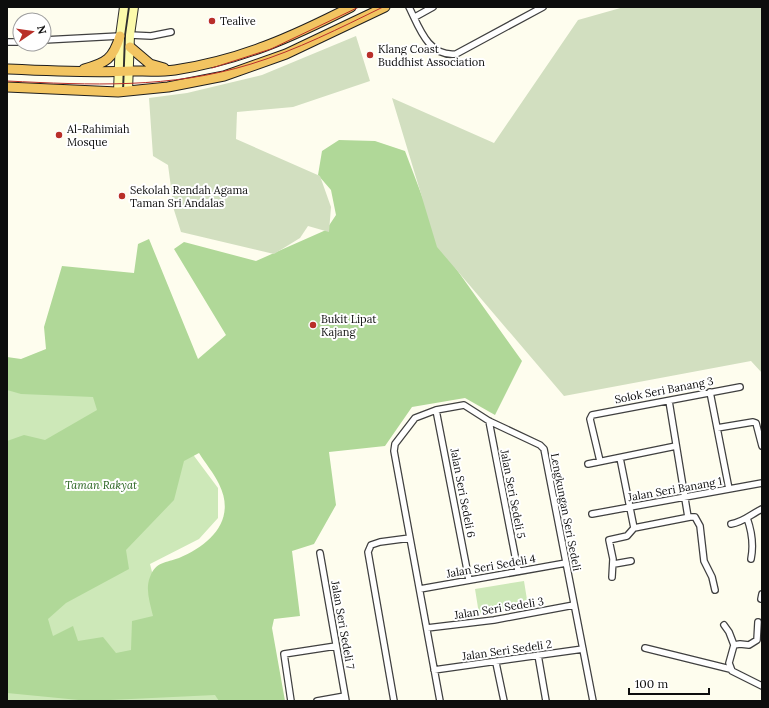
<svg xmlns="http://www.w3.org/2000/svg" width="769" height="708" viewBox="0 0 769 708" font-family="Lora,serif">
<style>
.green{fill:#cde8b8}
.forest{fill:#b0d898;fill-rule:evenodd}
.cemetery{fill:#d2dfc0}
.lines{fill:none;stroke-linecap:round;stroke-linejoin:round}
.minor-casing{stroke:#404040;stroke-width:8}
.secondary-casing{stroke:#2f2f2f;stroke-width:10}
.trunk-casing{stroke:#1e1e1e;stroke-width:11}
.minor{stroke:#fff;stroke-width:5.5}
.secondary{stroke:#fcfaab;stroke-width:8}
.trunk{stroke:#f2c461;stroke-width:9}
.tram{stroke:#b92f29;stroke-width:1}
.poi-dot{fill:#b92f29;stroke:#fff;stroke-width:1.5}
.labels{text-anchor:middle;stroke-width:4;stroke-linejoin:round;paint-order:stroke}
.poi-label{font-size:11px;fill:#0d0d0d;stroke:#fff;text-anchor:start}
.street-label{font-size:11px;fill:#0d0d0d;stroke:#fff}
.park-label{font-size:11px;font-style:italic;fill:#28631f;stroke:#fff}
</style>
<rect width="100%" height="100%" fill="#fefdee"/>
<!-- green -->
<path class="green" d="M 7,368 L 165,417 L 218,488 L 218,518 L 199,539 L 150,564 L 179,680 L 224,688 L 222,701 L 7,701 Z
M 524,581 L 528,606 L 479,614 L 475,589 Z"/>
<!-- forest -->
<path class="forest" d="M 339,140 L 375,141 L 405,151 L 442,249 L 522,361 L 495,415 L 465,398 L 412,407 L 385,446 L 329,452 L 336,505 L 314,544 L 292,551 L 300,616 L 274,619 L 272,628 L 285,701 L 219,701 L 215,695 L 89,701 L 7,693 L 7,441 L 24,435 L 45,440 L 97,410 L 93,397 L 21,394 L 7,390 L 7,357 L 21,359 L 46,349 L 44,327 L 62,266 L 134,273 L 138,244 L 149,239 L 198,359 L 226,335 L 174,249 L 184,242 L 256,261 L 326,230 L 336,215 L 331,190 L 318,175 L 322,151 ZM 199,453 C 205,463 214,473 219,484 C 237,520 210,545 179,558 C 166,563 156,561 150,577 C 145,589 150,603 153,616 L 132,621 L 131,650 L 116,653 L 103,637 L 78,641 L 73,626 L 53,636 L 48,619 L 66,603 L 129,569 L 126,550 L 174,500 L 184,461 Z"/>
<!-- cemetery -->
<path class="cemetery" d="M 624,7 L 762,7 L 762,373 L 751,361 L 564,396 L 437,247 L 392,98 L 494,143 L 578,20 Z
M 356,36 L 370,81 L 293,107 L 237,112 L 236,139 L 320,176 L 331,207 L 329,232 L 308,226 L 300,238 L 274,254 L 181,232 L 174,210 L 168,165 L 153,156 L 149,98 L 187,93 L 262,75 Z"/>
<g class="lines">
<!-- minor casing -->
<g class="minor-casing">
<path id="minor" d="M 409,7 C 419,27 428,57 456,54 L 543,7
M 415,17 L 433,7
M 130,35 L 151,36 L 171,32
M 44,40 L 120,36
M 7,42 L 20,42
M 710,392 L 729,489
M 669,401 L 688,517
M 436,410 L 469,580
M 489,421 L 518,571
M 717,428 L 753,422 L 756,423 L 762,446
M 600,461 L 590,419 L 592,415 L 740,387
M 588,464 L 676,446
M 592,514 L 762,483
M 747,518 C 752,532 754,544 751,559
M 731,524 C 744,522 751,514 762,509
M 634,528 L 690,517 L 695,517 L 700,526 L 704,561 L 712,577 L 715,590
M 320,553 L 346,701
M 614,564 L 631,561
M 612,577 L 613,559 L 609,540 L 627,536 L 634,528 L 620,458
M 420,589 L 566,563
M 761,599 L 762,594
M 758,622 L 757,640 L 749,645 L 740,644 L 734,645 L 729,663 L 732,671 L 762,686
M 724,625 L 729,632 L 734,645
M 427,628 L 494,620 L 574,605
M 645,648 L 730,669
M 538,655 L 546,701
M 496,663 L 504,701
M 434,670 L 583,649
M 291,701 L 284,654 L 336,646
M 317,701 L 345,696
M 394,701 L 368,552 L 371,545 L 380,542 L 410,538
M 440,701 L 394,451 L 395,444 L 415,418 L 436,410 L 464,405 L 489,421 L 540,445 L 544,449 L 593,701"/>
</g>
<!-- secondary casing -->
<g class="secondary-casing">
<path id="secondary" d="M 128,91 L 130,35 L 134,7
M 118,92 L 120,36 L 124,7"/>
</g>
<!-- trunk casing -->
<g class="trunk-casing">
<path id="trunk" d="M 130,47 L 150,64 L 164,68
M 7,69 C 49,71 90,73 132,71 C 146,71 161,72 175,70 C 241,60 292,37 351,7
M 84,69 C 106,63 113,59 120,36
M 7,87 L 118,92 L 168,87 L 224,76 L 286,54 L 385,7"/>
</g>
<!-- minor -->
<use href="#minor" class="minor"/>
<!-- secondary -->
<use href="#secondary" class="secondary"/>
<!-- trunk -->
<use href="#trunk" class="trunk"/>
<!-- tram -->
<path class="tram" d="M 212,68 L 271,49 L 359,7
M 7,81 C 91,85 170,89 251,64 C 297,50 340,28 383,7"/>
</g>
<!-- markers -->
<g class="poi-dot">
<circle cx="212" cy="21" r="4"/>
<circle cx="370" cy="55" r="4"/>
<circle cx="59" cy="135" r="4"/>
<circle cx="122" cy="196" r="4"/>
<circle cx="313" cy="325" r="4"/>
</g>
<g class="labels">
<!-- poi labels -->
<g class="poi-label">
<text x="220" y="25">Tealive</text>
<text x="378" y="53">Klang Coast<tspan x="378" dy="13">Buddhist Association</tspan></text>
<text x="67" y="133">Al-Rahimiah<tspan x="67" dy="13">Mosque</tspan></text>
<text x="130" y="194">Sekolah Rendah Agama<tspan x="130" dy="13">Taman Sri Andalas</tspan></text>
<text x="321" y="323">Bukit Lipat<tspan x="321" dy="13">Kajang</tspan></text>
</g>
<!-- street labels -->
<g class="street-label">
<text transform="translate(664 390) rotate(-11)" y="4">Solok Seri Banang 3</text>
<text transform="translate(675 489) rotate(-10)" y="4">Jalan Seri Banang 1</text>
<text transform="translate(463 493) rotate(79)" y="4">Jalan Seri Sedeli 6</text>
<text transform="translate(513 494) rotate(79)" y="4">Jalan Seri Sedeli 5</text>
<text transform="translate(566 512) rotate(79)" y="4">Lengkungan Seri Sedeli</text>
<text transform="translate(491 566) rotate(-10)" y="4">Jalan Seri Sedeli 4</text>
<text transform="translate(499 608) rotate(-9)" y="4">Jalan Seri Sedeli 3</text>
<text transform="translate(343 625) rotate(80)" y="4">Jalan Seri Sedeli 7</text>
<text transform="translate(507 650) rotate(-8)" y="4">Jalan Seri Sedeli 2</text>
</g>
<!-- park labels -->
<g class="park-label">
<text x="101" y="489">Taman Rakyat</text>
</g>
</g>
<!-- border -->
<rect width="769" height="708" fill="none" stroke="#0d0d0d" stroke-width="16"/>
<!-- north arrow -->
<g transform="translate(32 32) rotate(77)"><circle r="19" fill="#ffffff" stroke="#9e9e9e"/>
<path d="M0-3L7 15L0 10L-7 15Z" fill="#b92f29"/>
<text y="-6" font-size="11" font-weight="bold" text-anchor="middle" fill="#0d0d0d">N</text>
</g>
<!-- scale -->
<path d="M629 688v6h80v-6" fill="none" stroke="#0d0d0d" stroke-width="2"/>
<text x="635" y="688" font-size="12" fill="#0d0d0d" stroke="#ffffff" stroke-width="3" paint-order="stroke">100 m</text>
</svg>
